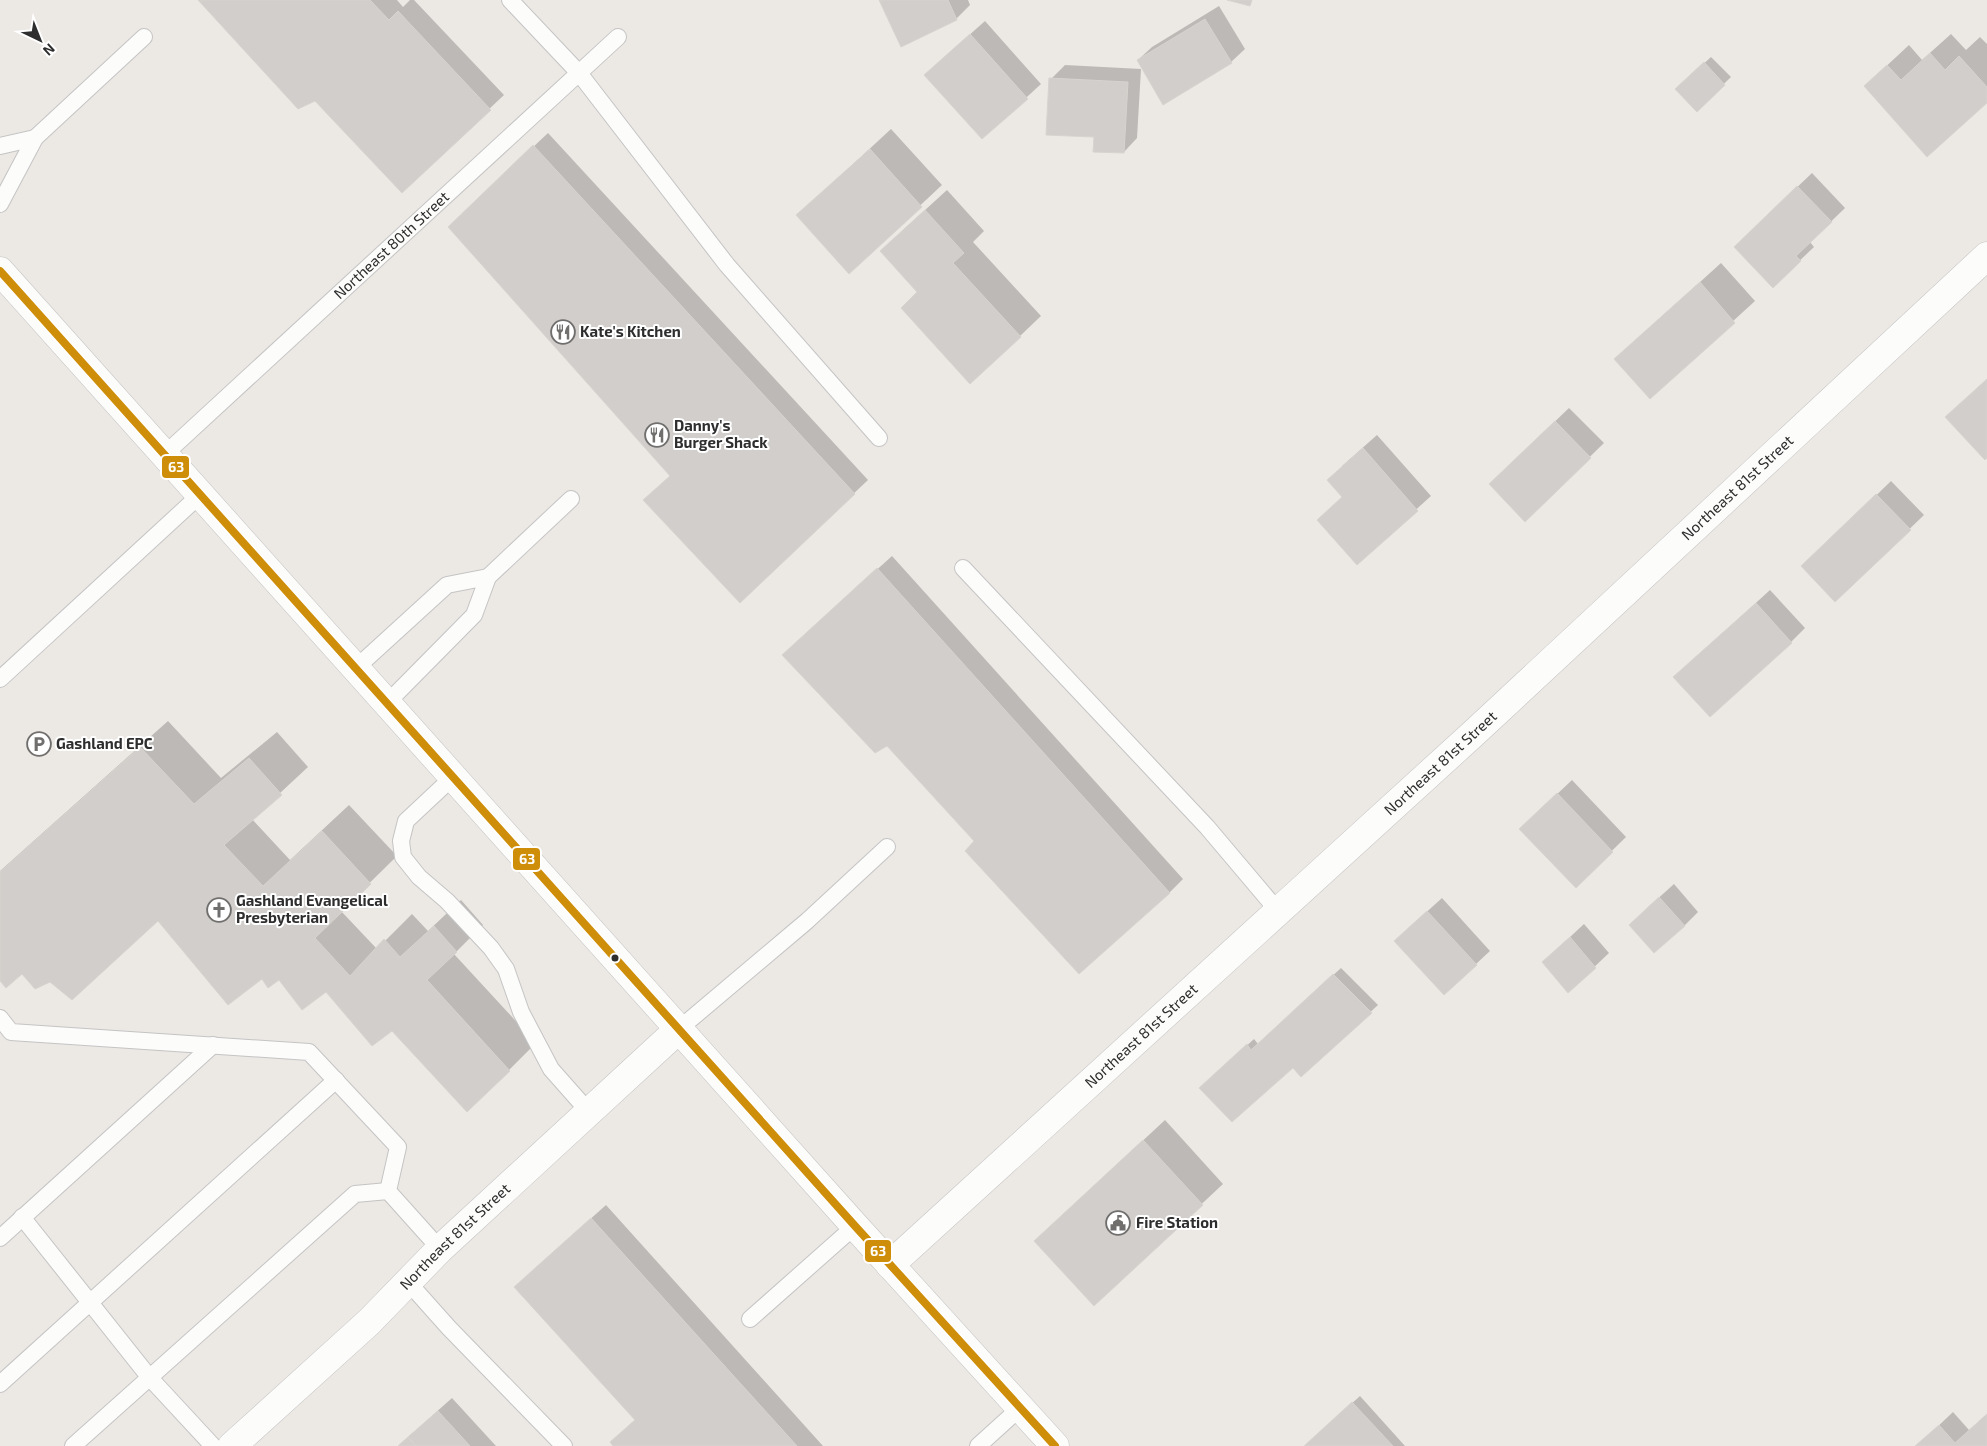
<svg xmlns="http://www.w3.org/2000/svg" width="1987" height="1446" viewBox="0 0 1987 1446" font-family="'Exo 2',sans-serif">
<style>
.shadow{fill:#0003}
.building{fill:#d1cecb;stroke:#d7d4d0}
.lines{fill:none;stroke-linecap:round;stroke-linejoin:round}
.lane-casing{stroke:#c5c4c5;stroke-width:18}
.street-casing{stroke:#c5c4c5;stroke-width:29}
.secondary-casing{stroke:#c5c4c5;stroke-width:29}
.lane{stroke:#fcfcfb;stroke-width:16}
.street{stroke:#fcfcfb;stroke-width:28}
.secondary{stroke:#fcfcfb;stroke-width:28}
.bus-1-casing{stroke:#fff;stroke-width:11}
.bus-1{stroke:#cf8e09;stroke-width:8}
.bus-dot{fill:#2e2e2e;stroke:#fff;stroke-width:2}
.labels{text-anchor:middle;stroke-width:4;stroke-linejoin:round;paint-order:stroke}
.street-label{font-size:15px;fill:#2e2e2e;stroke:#fff}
.poi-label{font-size:15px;font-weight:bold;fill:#2e2e2e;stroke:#fff;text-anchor:start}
.line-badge{stroke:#fff;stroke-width:2}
.badge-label{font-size:14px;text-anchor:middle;font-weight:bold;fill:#fff}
</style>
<rect width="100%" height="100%" fill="#ece8e4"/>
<!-- shadow -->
<path class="shadow" d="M 200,0 L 397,0 L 403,7 L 410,0 L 414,0 L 504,95 L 402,191 L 315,99 Z
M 880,0 L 968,0 L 970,5 L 956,19 Z
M 1219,6 L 1245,49 L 1231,62 L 1138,60 L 1152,47 Z
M 985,21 L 1041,84 L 982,138 L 940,61 Z
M 1951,34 L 1966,50 L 1980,37 L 1987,44 L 1987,102 L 1865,86 L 1909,45 L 1922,60 Z
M 1711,57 L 1731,77 L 1697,110 L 1683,83 Z
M 1065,65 L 1141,69 L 1137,138 L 1124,152 L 1051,79 Z
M 891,129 L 942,185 L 849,272 L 798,215 Z
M 548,133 L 868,480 L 740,601 L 645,500 L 671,475 L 463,213 Z
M 1812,173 L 1845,208 L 1810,242 L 1814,247 L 1773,286 L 1749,233 Z
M 947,190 L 984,231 L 973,242 L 1041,316 L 1020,336 L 919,292 L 902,231 Z
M 1721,263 L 1755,301 L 1650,397 L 1615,359 Z
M 1569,408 L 1604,443 L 1525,520 L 1504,470 Z
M 1377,435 L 1431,496 L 1357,563 L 1343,496 L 1342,466 Z
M 1891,481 L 1924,515 L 1835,601 L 1817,553 Z
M 892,556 L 1183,879 L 1169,893 L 976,841 L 798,641 Z
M 1770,590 L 1805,628 L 1791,642 L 1689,664 Z
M 168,721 L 221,778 L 277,732 L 308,767 L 252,819 L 290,860 L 349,805 L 397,856 L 341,911 L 377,949 L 412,914 L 428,931 L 461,900 L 483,925 L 454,954 L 536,1043 L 509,1070 L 392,1029 L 326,991 L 279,978 L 262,977 L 158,920 L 50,980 L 22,972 L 0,979 L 0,871 Z
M 1572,780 L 1626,837 L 1576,886 L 1535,815 Z
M 1674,884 L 1698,912 L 1684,926 L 1644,911 Z
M 1442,898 L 1490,951 L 1476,964 L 1410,927 Z
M 1584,924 L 1609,953 L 1569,991 L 1543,962 Z
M 1341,968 L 1378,1005 L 1301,1076 L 1293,1067 L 1207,1082 L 1254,1039 L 1258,1044 Z
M 1165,1120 L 1223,1184 L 1094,1305 L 1035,1241 Z
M 606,1205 L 823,1446 L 615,1446 L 625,1429 L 636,1419 L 530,1273 Z
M 1360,1396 L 1405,1446 L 1305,1446 Z
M 452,1398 L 496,1446 L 398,1446 Z
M 1953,1412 L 1969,1430 L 1987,1414 L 1987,1446 L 1917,1446 Z"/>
<!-- building -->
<path class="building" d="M 198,0 L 370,0 L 389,20 L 398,11 L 491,110 L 402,193 L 315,101 L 298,109 Z
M 879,0 L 948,0 L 957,20 L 901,47 Z
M 1227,0 L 1252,0 L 1250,6 Z
M 1205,19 L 1232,63 L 1163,105 L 1137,60 Z
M 970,34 L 1028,99 L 982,139 L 924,75 Z
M 1930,53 L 1945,70 L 1959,56 L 1987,87 L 1987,103 L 1927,157 L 1864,86 L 1887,65 L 1901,80 Z
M 1704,62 L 1725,85 L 1697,112 L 1675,89 Z
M 1049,78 L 1128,82 L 1124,153 L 1093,152 L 1094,137 L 1046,135 Z
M 533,145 L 855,494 L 740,603 L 643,500 L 670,476 L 448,227 Z
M 870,149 L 922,207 L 849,274 L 796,215 Z
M 1797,186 L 1832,222 L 1796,256 L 1801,261 L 1773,288 L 1734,247 Z
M 925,210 L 964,253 L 953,263 L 1021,337 L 970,384 L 901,308 L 917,292 L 880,251 Z
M 1700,282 L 1735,323 L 1650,399 L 1614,359 Z
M 1987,379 L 1987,458 L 1985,460 L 1945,417 Z
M 1555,421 L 1591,458 L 1525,522 L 1489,484 Z
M 1363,448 L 1418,511 L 1357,565 L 1317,520 L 1342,497 L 1327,480 Z
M 1876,494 L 1911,530 L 1835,602 L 1801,566 Z
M 877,568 L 1170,893 L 1079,974 L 965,851 L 974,841 L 887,746 L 875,753 L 782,655 Z
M 1756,603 L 1792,643 L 1710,717 L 1673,677 Z
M 140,747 L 194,804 L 249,758 L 282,795 L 224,845 L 263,886 L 322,831 L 371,884 L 315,938 L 350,976 L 384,939 L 400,957 L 434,926 L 457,952 L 427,980 L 510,1071 L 467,1112 L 392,1031 L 372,1046 L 326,992 L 302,1010 L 279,980 L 268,988 L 262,979 L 228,1005 L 158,921 L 72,1000 L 50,982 L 35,989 L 22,974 L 6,988 L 0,981 L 0,872 Z
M 1557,793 L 1613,852 L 1576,888 L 1519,829 Z
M 1659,897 L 1685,926 L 1654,953 L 1629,925 Z
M 1427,911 L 1477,965 L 1444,995 L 1394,941 Z
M 1570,937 L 1596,968 L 1568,993 L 1542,962 Z
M 1333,974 L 1372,1013 L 1301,1077 L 1293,1068 L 1232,1122 L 1199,1088 L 1247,1044 L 1251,1050 Z
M 1143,1140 L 1203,1205 L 1094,1306 L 1034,1241 Z
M 591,1218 L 797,1446 L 613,1446 L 610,1442 L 635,1420 L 514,1287 Z
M 1352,1402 L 1393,1446 L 1304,1446 Z
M 438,1411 L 470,1446 L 416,1446 L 408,1437 Z
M 1987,1414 L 1987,1446 L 1915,1446 L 1939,1425 L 1955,1443 Z
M 408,1437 L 416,1446 L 398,1446 Z"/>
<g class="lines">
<!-- lane casing -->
<g class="lane-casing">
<g id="lane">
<path d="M 510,0 L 579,73 L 727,265 L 879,438"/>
<path d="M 0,146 L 35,138"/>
<path d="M 0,204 L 35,138 L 144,37"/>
<path id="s1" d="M 165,454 L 618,37"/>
<path d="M 963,568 L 1207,827 L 1278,911"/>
<path d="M 488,577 L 571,499"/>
<path d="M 356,668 L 447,585 L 488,577 L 474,615 L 387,703"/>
<path d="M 0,679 L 201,494"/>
<path d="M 453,777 L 406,821 L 401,841 L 403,857 L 419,877 L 447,901 L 491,948 L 506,969 L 521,1012 L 551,1069 L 589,1112"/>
<path d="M 0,1018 L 11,1032 L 309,1052 L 398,1147 L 388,1191 L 440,1249"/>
<path d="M 679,1029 L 807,921 L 887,847"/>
<path d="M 22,1217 L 150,1378 L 213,1446"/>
<path d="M 0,1238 L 213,1045"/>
<path d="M 408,1282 L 449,1328 L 564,1446"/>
<path d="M 750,1319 L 855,1226"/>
<path d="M 0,1384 L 336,1080"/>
<path d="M 73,1446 L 355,1194 L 388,1191"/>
<path d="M 978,1446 L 1020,1408"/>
</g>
</g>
<!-- street casing -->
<g class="street-casing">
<g id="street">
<path id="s2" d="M 890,1265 L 1475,732 L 1987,256"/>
<path id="s3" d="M 232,1446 L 369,1322 L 440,1249 L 679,1029"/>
</g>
</g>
<!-- secondary casing -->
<g class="secondary-casing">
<path id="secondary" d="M 0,271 L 855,1226 L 1055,1446"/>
</g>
<!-- lane -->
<use href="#lane" class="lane"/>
<!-- street -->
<use href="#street" class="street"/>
<!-- secondary -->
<use href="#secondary" class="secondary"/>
<!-- bus-1 casing -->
<g class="bus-1-casing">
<path id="bus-1" d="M 0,271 L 855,1226 L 1055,1446"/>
</g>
<!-- bus-1 -->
<use href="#bus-1" class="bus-1"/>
</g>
<!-- icons -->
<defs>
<g id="restaurant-ring" transform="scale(1.25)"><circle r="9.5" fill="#fff" stroke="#706f6e" stroke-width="1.5"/><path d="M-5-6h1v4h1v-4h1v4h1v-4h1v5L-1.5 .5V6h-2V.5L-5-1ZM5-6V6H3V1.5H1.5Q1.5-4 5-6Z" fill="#706f6e"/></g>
<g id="parking-ring" transform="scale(1.25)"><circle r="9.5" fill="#fff" stroke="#706f6e" stroke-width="1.5"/><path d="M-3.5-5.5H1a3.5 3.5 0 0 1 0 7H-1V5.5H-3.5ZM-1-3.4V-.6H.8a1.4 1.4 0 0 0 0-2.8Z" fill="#706f6e"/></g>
<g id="church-ring" transform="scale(1.25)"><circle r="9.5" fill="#fff" stroke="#706f6e" stroke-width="1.5"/><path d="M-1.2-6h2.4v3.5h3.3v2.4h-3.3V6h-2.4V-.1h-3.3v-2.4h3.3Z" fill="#706f6e"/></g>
<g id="civic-ring" transform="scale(1.25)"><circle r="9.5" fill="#fff" stroke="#706f6e" stroke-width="1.5"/><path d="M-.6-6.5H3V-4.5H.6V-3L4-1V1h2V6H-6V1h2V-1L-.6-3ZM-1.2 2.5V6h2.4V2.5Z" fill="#706f6e"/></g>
</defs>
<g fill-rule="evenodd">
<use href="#restaurant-ring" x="563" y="332"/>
<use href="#restaurant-ring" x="657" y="435"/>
<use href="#parking-ring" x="39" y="744"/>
<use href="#church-ring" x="219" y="910"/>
<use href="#civic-ring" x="1118" y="1223"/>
</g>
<!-- markers -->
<circle class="bus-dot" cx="615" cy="958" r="4.5"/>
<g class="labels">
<!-- street labels -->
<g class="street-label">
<text dy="5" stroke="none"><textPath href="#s1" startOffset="308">Northeast 80th Street</textPath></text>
<text dy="5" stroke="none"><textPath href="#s2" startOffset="1150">Northeast 81st Street</textPath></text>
<text dy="5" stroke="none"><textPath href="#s2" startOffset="745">Northeast 81st Street</textPath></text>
<text dy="5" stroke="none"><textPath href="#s2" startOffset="340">Northeast 81st Street</textPath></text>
<text dy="5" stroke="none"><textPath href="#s3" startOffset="306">Northeast 81st Street</textPath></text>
</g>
<!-- poi labels -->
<g class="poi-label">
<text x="580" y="337">Kate's Kitchen</text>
<text x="674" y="431">Danny's<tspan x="674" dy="17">Burger Shack</tspan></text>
<text x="56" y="749">Gashland EPC</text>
<text x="236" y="906">Gashland Evangelical<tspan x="236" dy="17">Presbyterian</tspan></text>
<text x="1136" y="1228">Fire Station</text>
</g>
</g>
<g class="line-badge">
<rect x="161" y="455" width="29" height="24" rx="5" fill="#cf8e09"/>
<rect x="512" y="847" width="29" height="24" rx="5" fill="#cf8e09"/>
<rect x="864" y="1239" width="28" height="24" rx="5" fill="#cf8e09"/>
</g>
<g class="badge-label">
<text x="176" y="472">63</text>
<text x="527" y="864">63</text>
<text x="878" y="1256">63</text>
</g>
<!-- north arrow -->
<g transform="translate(40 40) rotate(137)" stroke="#ffffff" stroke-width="4" paint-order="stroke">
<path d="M0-4L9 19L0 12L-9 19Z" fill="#2e2e2e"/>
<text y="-8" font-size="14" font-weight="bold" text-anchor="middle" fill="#2e2e2e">N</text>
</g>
</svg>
